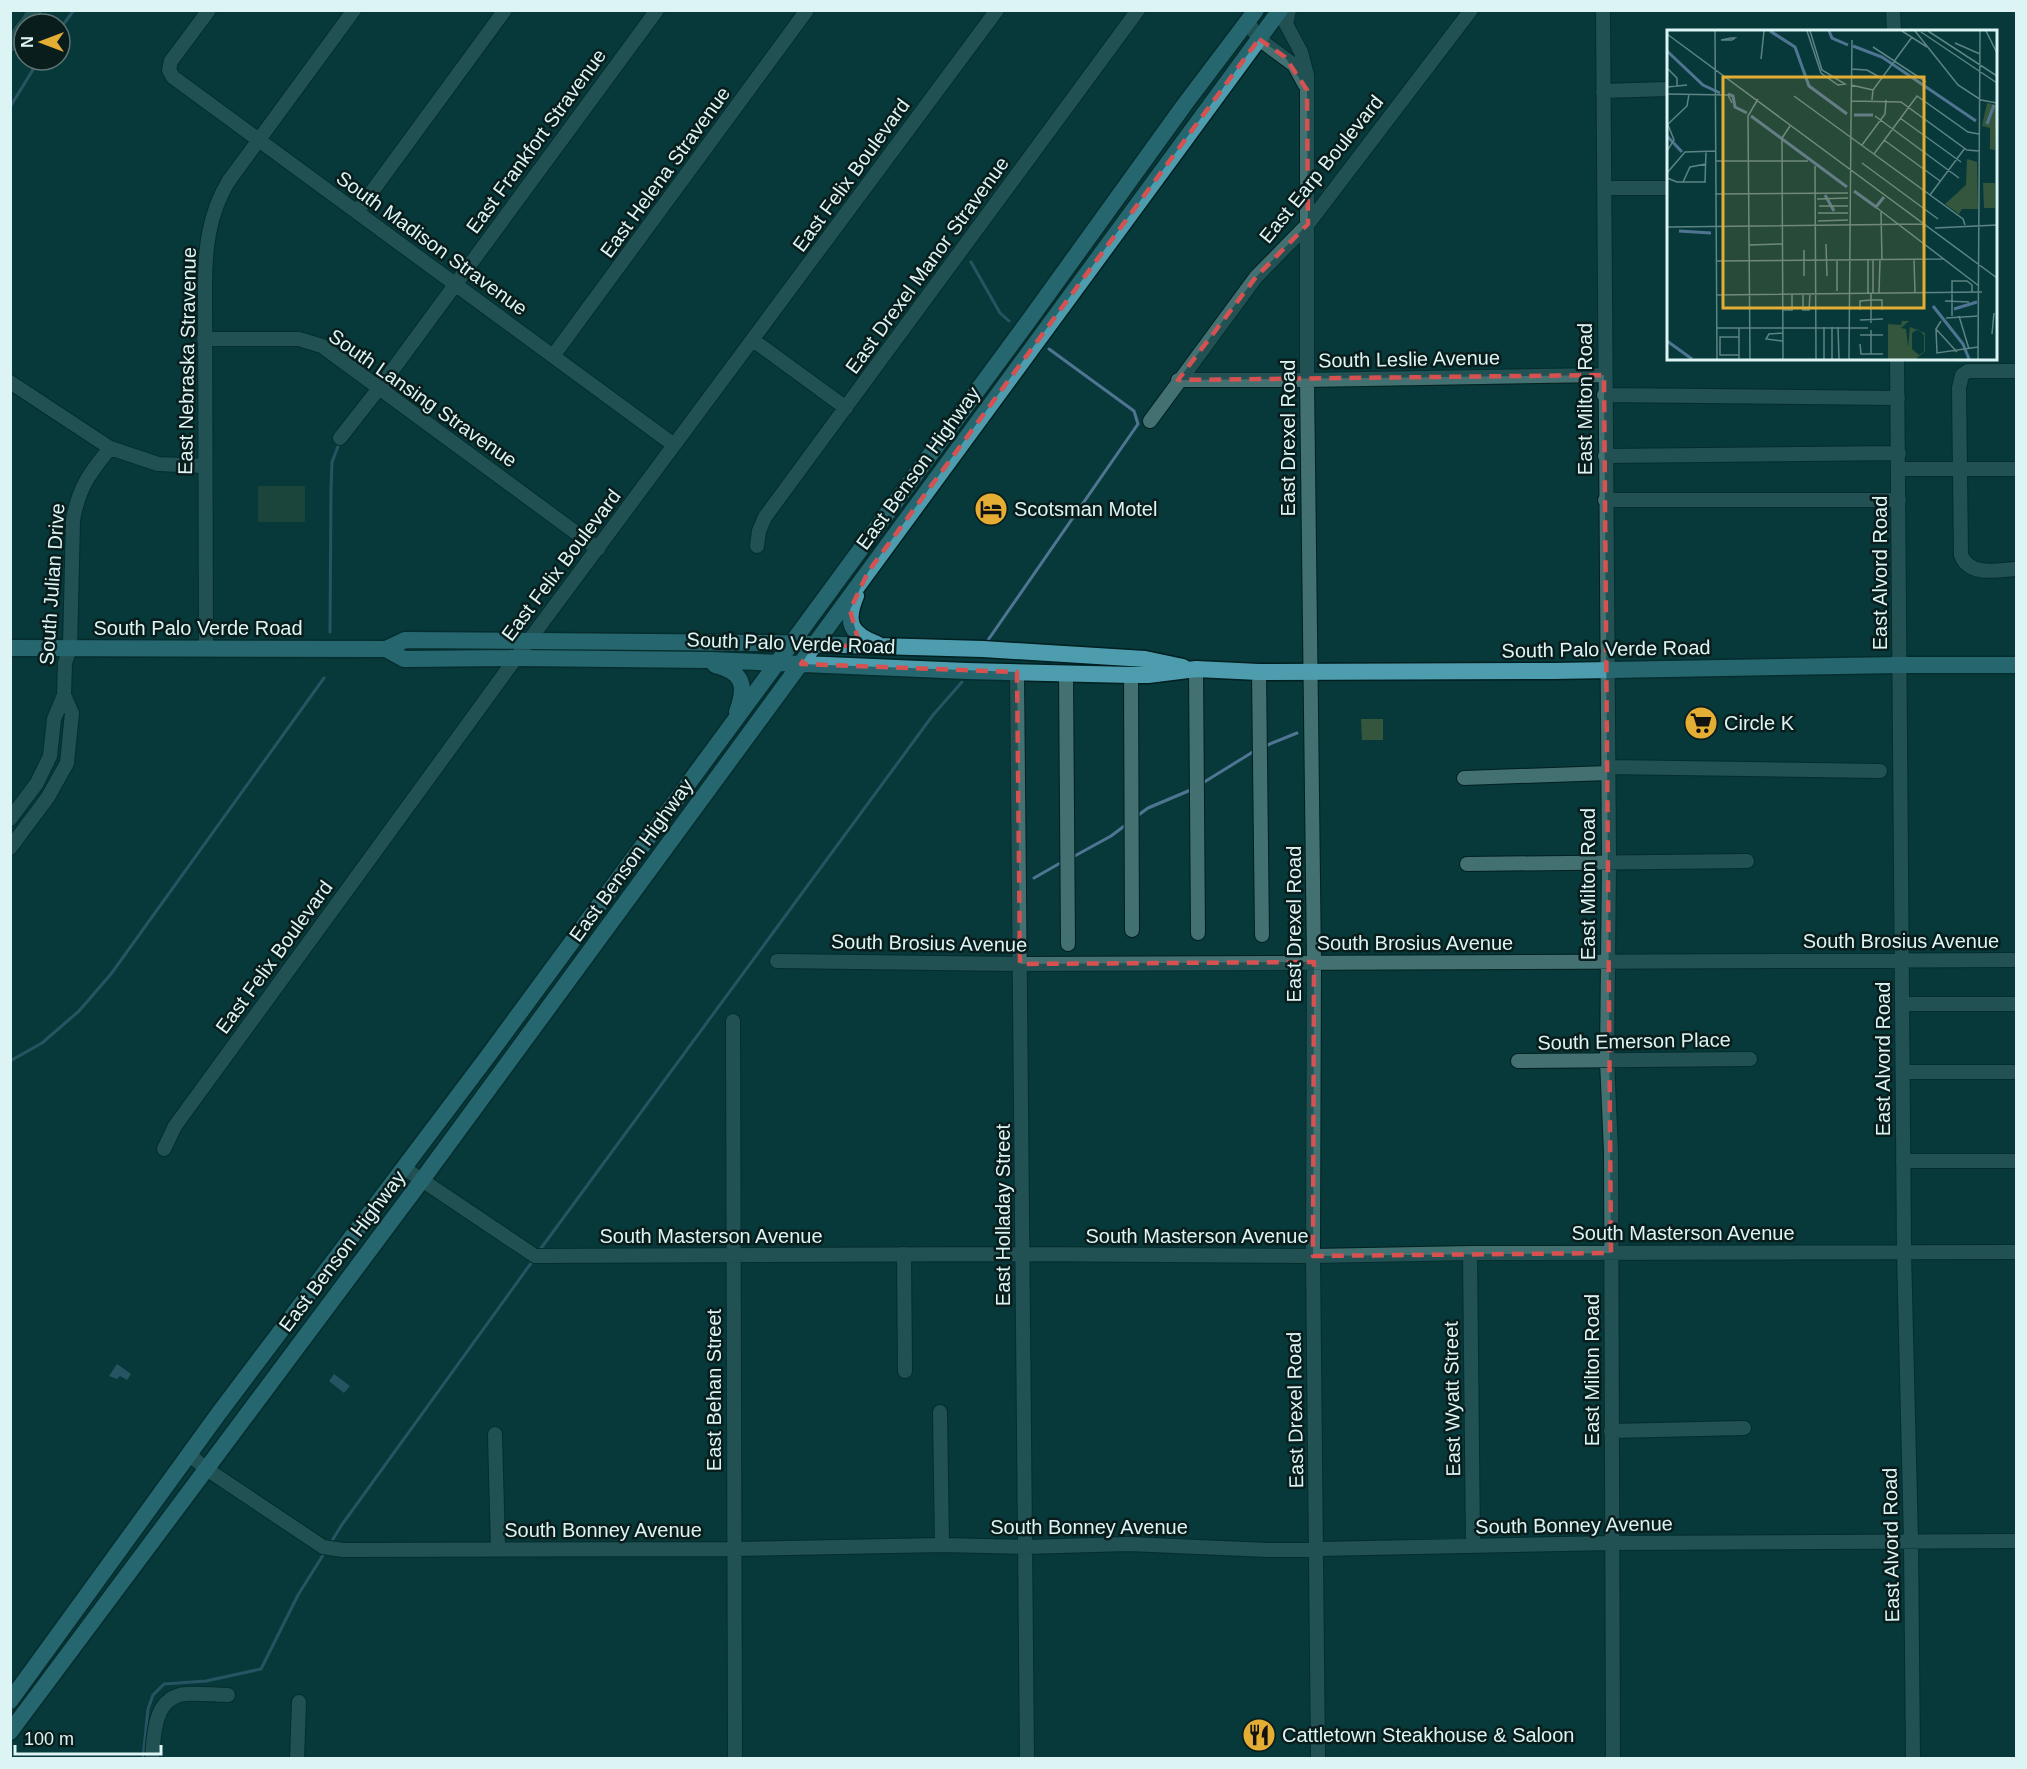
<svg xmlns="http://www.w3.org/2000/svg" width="2027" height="1769" viewBox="0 0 2027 1769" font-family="Helvetica,sans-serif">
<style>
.green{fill:#33563c}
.water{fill:#4f7593}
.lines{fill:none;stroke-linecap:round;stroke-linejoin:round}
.stream{stroke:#4f7593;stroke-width:3}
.minor-casing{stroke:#001f20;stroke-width:16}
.major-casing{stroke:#001f20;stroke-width:19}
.minor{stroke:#437071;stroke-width:14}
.major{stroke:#4d9daf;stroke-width:16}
.marked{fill:none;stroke:#d75151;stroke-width:4.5;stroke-dasharray:12 8;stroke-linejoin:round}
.labels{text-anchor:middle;stroke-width:5;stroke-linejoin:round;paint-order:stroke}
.street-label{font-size:20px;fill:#ddf4f4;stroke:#0a1d1d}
.poi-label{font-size:20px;fill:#ddf4f4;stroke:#0a1d1d;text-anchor:start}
.inset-river{fill:none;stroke:#4f7593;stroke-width:3}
.inset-road{fill:none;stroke:#5d8484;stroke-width:1.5}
.view{fill:#e4ae35;fill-opacity:0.15;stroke:#e4ae35;stroke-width:3}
.inset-edge{fill:none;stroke:#ddf4f4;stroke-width:3}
</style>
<rect width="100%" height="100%" fill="#07393a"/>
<!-- green -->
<path class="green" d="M 258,486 L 305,486 L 305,522 L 258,522 Z
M 1361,719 L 1383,719 L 1383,740 L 1362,740 Z"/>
<!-- water -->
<path class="water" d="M 117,1364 L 131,1374 L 127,1380 L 120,1376 L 117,1379 L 109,1376 Z
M 334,1374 L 350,1386 L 344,1393 L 329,1381 Z"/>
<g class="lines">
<!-- stream -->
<path class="stream" d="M 60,29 L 74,10
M 10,107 L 39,60
M 971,262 L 1000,313 L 1009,321
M 330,632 L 331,489 L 332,462 L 339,444
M 986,643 L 1138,424 L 1134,411 L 1049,349
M 1265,746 L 1297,733
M 1201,784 L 1256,750
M 1137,816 L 1148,808 L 1193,789
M 1071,858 L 1111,836 L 1127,824
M 1034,878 L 1062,862
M 10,1061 L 42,1043 L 79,1011 L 111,974 L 324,678
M 539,1251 L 933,715 L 962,682
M 330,1544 L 341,1526 L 534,1259
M 143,1758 L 148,1709 L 153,1695 L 164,1684 L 206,1681 L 261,1669 L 298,1595 L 325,1552"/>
<!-- minor casing -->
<g class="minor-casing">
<path id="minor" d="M 209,10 L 171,61 L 169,70 L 173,77 L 674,445
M 1289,10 L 1286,24 L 1301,52 L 1307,75 L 1307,380 L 1314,962 L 1313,1256 L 1318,1758
M 1603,10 L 1609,862 L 1607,1061 L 1611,1152 L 1613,1758
M 1893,10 L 1894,32
M 1248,22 L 1259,39 L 1294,65 L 1305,85
M 26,24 L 35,10
M 10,45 L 24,26
M 1603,91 L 1668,89
M 1604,188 L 1668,188
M 357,212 L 505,10
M 204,339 L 299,339 L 322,346 L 598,549
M 753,340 L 846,408
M 553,356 L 807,10
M 1897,358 L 1904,1252 L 1911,1541 L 1913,1758
M 2016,371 L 1968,371 L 1962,375 L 1959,388 L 1961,555 C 1969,577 1998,570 2016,569
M 1178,380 L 1307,380 L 1604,375
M 10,382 L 110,448 L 158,464 L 205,466
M 1604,395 L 1898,398
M 1150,421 L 1256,277 L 1308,224 L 1471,10
M 340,438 L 380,387 L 657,10
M 1605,456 L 1899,453
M 1899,469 L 2016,469
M 1605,500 L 1899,500
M 757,546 L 759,531 L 765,517 L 1138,10
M 206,649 L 205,285 C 205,248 209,214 228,182 L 354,10
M 1196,669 L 1198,933
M 1017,672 L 1027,1758
M 1259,672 L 1262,935
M 1066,674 L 1068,944
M 1131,675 L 1132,930
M 64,695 L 65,663 L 70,648 L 73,520 C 79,487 89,474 110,448
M 1608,767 L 1880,771
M 1464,778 L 1608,773
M 10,819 L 37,783 L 50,756 L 54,719 L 64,695 L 72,713 L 67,763 L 48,797 L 10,848
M 1467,864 L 1747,861
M 777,961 L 1020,964 L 2016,960
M 1903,1004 L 2016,1004
M 733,1021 L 735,1758
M 1518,1061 L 1750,1059
M 1903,1072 L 2016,1072
M 164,1149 L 175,1126 L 516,658 L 997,10
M 1903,1161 L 2016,1161
M 404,1168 L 535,1256 L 1022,1254 L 1313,1256 L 1470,1253 L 2016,1252
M 1470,1253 L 1473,1545
M 904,1254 L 905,1371
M 940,1412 L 942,1545
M 1611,1431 L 1744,1428
M 495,1434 L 498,1549
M 190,1455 L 205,1468 L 323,1547 L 343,1550 L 734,1549 L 942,1545 L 1025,1547 L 1128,1544 L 1268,1550 L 1612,1543 L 2016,1541
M 152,1758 C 154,1735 153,1697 186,1694 C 199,1693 214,1695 228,1695
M 297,1758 L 299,1702"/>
</g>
<!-- major casing -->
<g class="major-casing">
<path id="major" d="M 856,596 C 845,622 850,634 877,644
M 10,648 L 386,649 L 405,640 L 772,643 L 983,649 L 1145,659 L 1183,667
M 386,649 L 404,659 L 516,658 L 711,660 L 967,671 L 1131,675 L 1148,675 L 1196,669 L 1259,672 L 1553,671 L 1900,665 L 2016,665
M 715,665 C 743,672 747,685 737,712
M 10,1701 L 219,1413 L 488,1056 L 1030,319 L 1185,104 L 1256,10
M 10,1732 L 422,1180 L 1280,10"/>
</g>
<!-- minor -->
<use href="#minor" class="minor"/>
<!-- major -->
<use href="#major" class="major"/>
</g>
<!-- marked area -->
<path d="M0 0H2027V1769H0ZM 1259,39 L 1285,57 L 1307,90 L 1308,224 L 1256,277 L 1178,380 L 1604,375 L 1611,1253 L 1313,1256 L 1314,962 L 1020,964 L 1017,672 L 801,664 L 814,645 L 860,646 L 850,610 L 868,572 Z" fill="#07393a" fill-opacity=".55" fill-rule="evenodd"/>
<path class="marked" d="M 1259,39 L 1285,57 L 1307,90 L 1308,224 L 1256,277 L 1178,380 L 1604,375 L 1611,1253 L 1313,1256 L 1314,962 L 1020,964 L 1017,672 L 801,664 L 814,645 L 860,646 L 850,610 L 868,572 Z"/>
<!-- icons -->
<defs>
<g id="hotel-disc" transform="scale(1.725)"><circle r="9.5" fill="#e4ae35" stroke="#0a1d1d"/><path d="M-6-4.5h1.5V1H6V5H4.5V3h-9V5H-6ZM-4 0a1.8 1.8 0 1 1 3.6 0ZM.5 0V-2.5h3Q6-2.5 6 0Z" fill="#111"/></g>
<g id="supermarket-disc" transform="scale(1.725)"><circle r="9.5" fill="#e4ae35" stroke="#0a1d1d"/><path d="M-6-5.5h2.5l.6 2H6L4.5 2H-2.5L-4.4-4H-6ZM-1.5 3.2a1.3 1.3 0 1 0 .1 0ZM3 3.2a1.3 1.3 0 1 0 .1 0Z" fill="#111"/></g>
<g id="restaurant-disc" transform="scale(1.725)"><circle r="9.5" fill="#e4ae35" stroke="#0a1d1d"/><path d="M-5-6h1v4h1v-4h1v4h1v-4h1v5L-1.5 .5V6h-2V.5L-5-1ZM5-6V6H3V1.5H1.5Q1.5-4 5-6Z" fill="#111"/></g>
</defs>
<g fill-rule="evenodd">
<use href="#hotel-disc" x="991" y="509"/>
<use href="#supermarket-disc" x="1701" y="723"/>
<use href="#restaurant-disc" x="1259" y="1735"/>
</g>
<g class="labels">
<!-- street labels -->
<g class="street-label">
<text transform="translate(536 141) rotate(-54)" y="7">East Frankfort Stravenue</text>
<text transform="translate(1321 169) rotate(-51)" y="7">East Earp Boulevard</text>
<text transform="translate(665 172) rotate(-54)" y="7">East Helena Stravenue</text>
<text transform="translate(851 175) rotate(-54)" y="7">East Felix Boulevard</text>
<text transform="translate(432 243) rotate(36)" y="7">South Madison Stravenue</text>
<text transform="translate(927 265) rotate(-54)" y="7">East Drexel Manor Stravenue</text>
<text transform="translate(1409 359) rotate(-1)" y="7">South Leslie Avenue</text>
<text transform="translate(187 361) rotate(-89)" y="7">East Nebraska Stravenue</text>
<text transform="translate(423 398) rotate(35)" y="7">South Lansing Stravenue</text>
<text transform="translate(1585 399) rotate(-90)" y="7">East Milton Road</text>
<text transform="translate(1288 438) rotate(-90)" y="7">East Drexel Road</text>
<text transform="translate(918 468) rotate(-54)" y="7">East Benson Highway</text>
<text transform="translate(561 565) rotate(-53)" y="7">East Felix Boulevard</text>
<text transform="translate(1880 573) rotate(-90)" y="7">East Alvord Road</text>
<text transform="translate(52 584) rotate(-86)" y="7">South Julian Drive</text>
<text x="198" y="635">South Palo Verde Road</text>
<text transform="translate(791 643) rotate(2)" y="7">South Palo Verde Road</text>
<text transform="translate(1606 649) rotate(-1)" y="7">South Palo Verde Road</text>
<text transform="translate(631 860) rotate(-54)" y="7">East Benson Highway</text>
<text transform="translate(1588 884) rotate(-90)" y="7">East Milton Road</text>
<text transform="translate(1294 924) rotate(-90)" y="7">East Drexel Road</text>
<text x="1901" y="948">South Brosius Avenue</text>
<text transform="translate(929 943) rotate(1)" y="7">South Brosius Avenue</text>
<text x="1415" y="950">South Brosius Avenue</text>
<text transform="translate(274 957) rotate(-54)" y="7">East Felix Boulevard</text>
<text transform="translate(1634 1041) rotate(-1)" y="7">South Emerson Place</text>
<text transform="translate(1883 1059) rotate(-90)" y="7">East Alvord Road</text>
<text transform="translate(1003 1215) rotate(-90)" y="7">East Holladay Street</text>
<text x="1683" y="1240">South Masterson Avenue</text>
<text x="711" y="1243">South Masterson Avenue</text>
<text x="1197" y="1243">South Masterson Avenue</text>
<text transform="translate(342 1251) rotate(-53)" y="7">East Benson Highway</text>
<text transform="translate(1592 1370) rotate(-90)" y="7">East Milton Road</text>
<text transform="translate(714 1390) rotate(-90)" y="7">East Behan Street</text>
<text transform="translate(1452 1399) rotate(-91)" y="7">East Wyatt Street</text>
<text transform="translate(1295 1410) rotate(-91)" y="7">East Drexel Road</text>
<text transform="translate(1574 1525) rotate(-1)" y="7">South Bonney Avenue</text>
<text x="1089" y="1534">South Bonney Avenue</text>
<text x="603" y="1537">South Bonney Avenue</text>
<text transform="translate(1891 1545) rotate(-91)" y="7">East Alvord Road</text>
</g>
<!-- poi labels -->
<g class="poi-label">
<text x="1014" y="516">Scotsman Motel</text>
<text x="1724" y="730">Circle K</text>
<text x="1282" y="1742">Cattletown Steakhouse &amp; Saloon</text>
</g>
</g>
<!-- overview -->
<g transform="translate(1667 30)">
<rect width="330" height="330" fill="#07393a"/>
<path d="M 320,73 L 330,75 L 328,120 L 323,119 L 323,98 L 315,96 ZM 300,129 L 310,132 L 311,179 L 295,179 L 292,184 L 278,174 L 299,155 ZM 316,153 L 328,153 L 328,178 L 317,178 ZM 235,291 L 242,291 L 234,298 L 239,299 L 241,317 L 243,297 L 258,303 L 258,321 L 249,329 L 221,329 L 221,294 L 234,295 ZM 251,299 L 257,305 L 257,321 L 252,325 L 245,319 L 245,303 Z" fill="#33563c" fill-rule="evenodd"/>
<path class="inset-river" d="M 103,1 L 128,17 L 142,56 L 180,84M 162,1 L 165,8 L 181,15M 186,16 L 215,27 L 309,91M 0,21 L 36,55 L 53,63M 61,64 L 66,66 L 68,77 L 80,83M 187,85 L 206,85M 84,86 L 180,157M 320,94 L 327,75M 0,106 L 15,122M 187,161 L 209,177 L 217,167M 158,165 L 167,181M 12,201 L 44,203M 266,276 L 296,314 L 302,329M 287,279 L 310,272M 0,311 L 25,329"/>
<path class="inset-road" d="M 48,1 L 50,329M 140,1 L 154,43 L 171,55 L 178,54 L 155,40 L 143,1M 235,1 L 260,17M 248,1 L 291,55 L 314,70 L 330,73M 261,1 L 330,46M 319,1 L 330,23M 254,2 L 330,53M 0,4 L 330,248M 68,8 L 65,10 L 54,10 L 64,8 ZM 288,13 L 313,24M 206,17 L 259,52M 94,29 L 97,1M 0,38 L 10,48 L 10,56M 184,39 L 200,40 L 214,48M 184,55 L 206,60M 0,57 L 20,55M 0,64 L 61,65 L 65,73M 127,66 L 296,189 L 298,195M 205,70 L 206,60 L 245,7M 184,71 L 234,72 L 300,120 L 312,121M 208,86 L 292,148M 233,88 L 294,132M 184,93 L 185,10M 0,95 L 20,76 L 22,64M 217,110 L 273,151M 195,115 L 218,84 L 219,70M 0,121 L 7,110 L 1,95M 207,124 L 250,66 L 301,102 L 312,104M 49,131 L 141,131M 195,133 L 271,189M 148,136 L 149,329M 0,143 L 18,122 L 49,121M 0,148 L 10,152 L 39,152M 16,152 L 23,137 L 39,134M 38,152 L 39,121M 48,164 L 181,163M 263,165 L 298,118M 150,169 L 181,168M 152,176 L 181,176M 210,178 L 312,256M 214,182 L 215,230M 151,183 L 181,183M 151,191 L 181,190M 0,197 L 257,194M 268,198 L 330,195M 159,214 L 160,246M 82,215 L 115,214M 137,220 L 137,246M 247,229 L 248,263M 206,230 L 206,263M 49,231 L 276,229M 170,261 L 170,230M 201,263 L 201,230M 204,263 L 204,293M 212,263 L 213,230M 136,264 L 136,280 L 142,280 L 143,264M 49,265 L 315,262M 278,271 L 302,272M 115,280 L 125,280 L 125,264M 193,280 L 193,271 L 204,270 L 215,270 L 215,280M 285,286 L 285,251 L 300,251 L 305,255 L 305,262M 292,286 L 302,319M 279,288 L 312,286M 193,290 L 216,289M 274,291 L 269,299 L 270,323 L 311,317M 171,297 L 172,329M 50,298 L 201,298M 72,298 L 72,329M 269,299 L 290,322M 204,300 L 204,324M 116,303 L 102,304 L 99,309 L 116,311M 325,304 L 327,283M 193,305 L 216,305M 72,307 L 53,307 L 53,325 L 72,325M 193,314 L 194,324 L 216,324M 83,329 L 81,86 L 91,69M 116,329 L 115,108 L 123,96M 157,329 L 157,297M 165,329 L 165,297M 182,329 L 184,91M 311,329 L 313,1"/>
<path class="view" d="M 56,47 L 257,47 L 257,278 L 56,278 Z"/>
<rect width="330" height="330" class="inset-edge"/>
</g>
<!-- border -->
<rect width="2027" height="1769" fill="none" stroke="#ddf4f4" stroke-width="24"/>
<!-- north arrow -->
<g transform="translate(42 42) rotate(270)"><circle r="28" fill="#0a1d1d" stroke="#5e7373" stroke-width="1.5"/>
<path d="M0-4.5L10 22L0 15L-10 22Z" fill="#e4ae35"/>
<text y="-9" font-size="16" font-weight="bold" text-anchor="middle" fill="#ddf4f4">N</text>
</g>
<!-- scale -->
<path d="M15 1745v9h146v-9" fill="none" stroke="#ddf4f4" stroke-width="3"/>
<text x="24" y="1745" font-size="18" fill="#ddf4f4" stroke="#0a1d1d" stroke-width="4.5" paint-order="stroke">100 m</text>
</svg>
